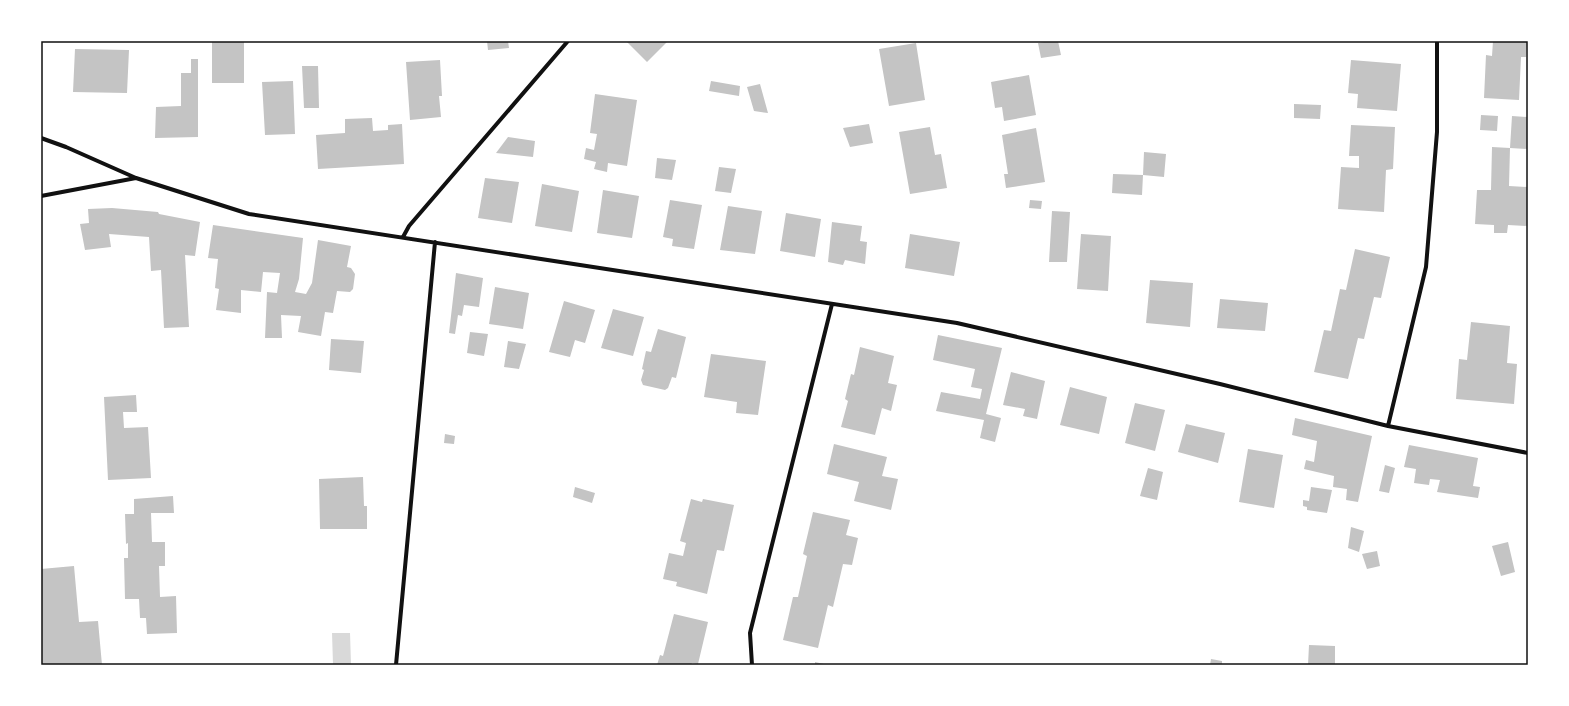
<svg xmlns="http://www.w3.org/2000/svg" width="1569" height="706" viewBox="0 0 1569 706" font-family="'Fira Sans Condensed',sans-serif">
<style>
.water{fill:#d9d9d9}
.building{fill:#c4c4c4}
.lines{fill:none;stroke-linecap:round;stroke-linejoin:round}
.minor{stroke:#111;stroke-width:4}
.neatline{fill:none;stroke:#111;stroke-width:1.5}
</style>
<rect width="100%" height="100%" fill="#fff"/>
<!-- water -->
<path class="water" d="M 332,633 L 350,633 L 351,665 L 333,665 Z"/>
<!-- building -->
<path class="building" d="M 212,41 L 244,41 L 244,83 L 212,83 Z
M 487,41 L 508,41 L 509,48 L 488,50 Z
M 626,41 L 668,41 L 647,62 Z
M 1051,41 L 1058,41 L 1061,55 L 1041,58 L 1038,43 Z
M 1493,41 L 1527,41 L 1526,57 L 1521,57 L 1519,100 L 1484,98 L 1486,55 L 1492,56 Z
M 916,43 L 925,100 L 889,106 L 879,49 Z
M 75,49 L 129,50 L 127,93 L 73,92 Z
M 191,59 L 198,59 L 198,137 L 155,138 L 156,107 L 181,106 L 181,73 L 191,73 Z
M 440,60 L 442,96 L 439,96 L 441,117 L 410,120 L 406,62 Z
M 1351,60 L 1401,64 L 1397,111 L 1357,108 L 1358,94 L 1348,93 Z
M 302,66 L 318,66 L 319,108 L 304,108 Z
M 1029,75 L 1036,115 L 1004,121 L 1002,107 L 995,108 L 991,82 Z
M 293,81 L 295,134 L 265,135 L 262,82 Z
M 711,81 L 740,86 L 739,96 L 709,91 Z
M 760,84 L 768,113 L 754,111 L 747,87 Z
M 595,94 L 637,100 L 627,166 L 608,163 L 607,172 L 594,169 L 596,162 L 584,159 L 586,148 L 594,150 L 597,134 L 590,133 Z
M 1294,104 L 1321,105 L 1320,119 L 1294,118 Z
M 1481,115 L 1498,116 L 1497,131 L 1480,130 Z
M 1512,116 L 1528,117 L 1528,149 L 1510,148 Z
M 372,118 L 373,131 L 388,130 L 388,125 L 402,124 L 404,164 L 318,169 L 316,135 L 345,133 L 345,119 Z
M 869,124 L 873,143 L 850,147 L 843,128 Z
M 1351,125 L 1395,127 L 1393,169 L 1386,170 L 1384,212 L 1338,209 L 1341,167 L 1359,168 L 1359,156 L 1349,156 Z
M 930,127 L 935,155 L 941,154 L 947,188 L 910,194 L 899,132 Z
M 1036,128 L 1045,182 L 1006,188 L 1004,174 L 1008,174 L 1002,135 Z
M 508,137 L 535,141 L 533,157 L 496,153 Z
M 1492,147 L 1510,148 L 1509,186 L 1528,187 L 1528,226 L 1508,225 L 1507,233 L 1494,233 L 1494,225 L 1475,224 L 1477,190 L 1491,190 Z
M 1144,152 L 1166,154 L 1164,177 L 1143,175 Z
M 657,158 L 676,160 L 672,180 L 655,178 Z
M 719,167 L 736,169 L 731,193 L 715,191 Z
M 1113,174 L 1143,175 L 1142,195 L 1112,193 Z
M 485,178 L 519,182 L 512,223 L 478,218 Z
M 542,184 L 579,191 L 572,232 L 535,226 Z
M 603,190 L 639,196 L 632,238 L 597,233 Z
M 670,200 L 702,205 L 694,249 L 672,246 L 673,239 L 663,237 Z
M 1030,200 L 1042,201 L 1041,209 L 1029,208 Z
M 728,206 L 762,211 L 755,254 L 720,250 Z
M 112,208 L 158,212 L 159,214 L 200,222 L 195,256 L 185,255 L 189,327 L 164,328 L 161,270 L 151,271 L 149,237 L 109,234 L 111,247 L 85,250 L 80,224 L 89,223 L 88,209 Z
M 1052,211 L 1070,212 L 1067,262 L 1049,262 Z
M 786,213 L 821,219 L 815,257 L 780,251 Z
M 832,222 L 862,226 L 860,241 L 867,242 L 865,264 L 845,260 L 843,265 L 828,262 Z
M 213,225 L 303,238 L 299,279 L 295,292 L 306,294 L 312,283 L 318,240 L 351,246 L 347,267 L 351,268 L 355,274 L 353,289 L 350,292 L 337,291 L 333,313 L 325,312 L 321,336 L 298,332 L 301,316 L 281,315 L 282,338 L 265,338 L 267,292 L 277,293 L 280,273 L 263,272 L 261,292 L 241,290 L 241,313 L 216,310 L 219,289 L 215,288 L 218,259 L 208,258 Z
M 910,234 L 960,242 L 954,276 L 905,268 Z
M 1081,234 L 1111,236 L 1108,291 L 1077,289 Z
M 1355,249 L 1390,257 L 1381,298 L 1374,297 L 1364,339 L 1358,338 L 1348,379 L 1314,372 L 1324,330 L 1331,331 L 1340,289 L 1346,290 Z
M 456,273 L 483,278 L 479,307 L 464,305 L 462,316 L 458,315 L 455,334 L 449,333 Z
M 1150,280 L 1193,283 L 1190,327 L 1146,323 Z
M 495,287 L 529,293 L 523,329 L 489,324 Z
M 1220,299 L 1268,303 L 1265,331 L 1217,328 Z
M 564,301 L 595,310 L 585,343 L 575,340 L 570,357 L 549,352 Z
M 613,309 L 644,317 L 633,356 L 601,348 Z
M 1471,322 L 1510,326 L 1507,363 L 1517,364 L 1514,404 L 1456,399 L 1459,359 L 1467,360 Z
M 658,329 L 686,337 L 676,378 L 672,377 L 668,388 L 665,390 L 643,385 L 641,380 L 644,370 L 642,369 L 646,351 L 651,352 Z
M 470,332 L 488,334 L 484,356 L 467,353 Z
M 938,335 L 1002,348 L 986,414 L 1001,418 L 995,442 L 980,438 L 984,420 L 936,411 L 941,392 L 980,399 L 982,389 L 971,387 L 975,369 L 933,360 Z
M 331,339 L 364,341 L 361,373 L 329,370 Z
M 508,341 L 526,344 L 519,369 L 504,367 Z
M 860,347 L 894,356 L 888,383 L 897,385 L 891,411 L 882,408 L 875,435 L 841,427 L 848,401 L 845,399 L 851,374 L 854,375 Z
M 711,354 L 766,361 L 758,415 L 736,413 L 737,402 L 704,397 Z
M 1011,372 L 1045,381 L 1037,419 L 1023,416 L 1025,409 L 1003,405 Z
M 1070,387 L 1107,397 L 1099,434 L 1060,425 Z
M 136,395 L 137,412 L 123,412 L 124,428 L 148,427 L 151,478 L 108,480 L 104,397 Z
M 1135,403 L 1165,410 L 1155,451 L 1125,443 Z
M 1295,418 L 1372,436 L 1358,502 L 1346,500 L 1347,489 L 1333,487 L 1334,476 L 1304,469 L 1306,460 L 1314,462 L 1317,441 L 1292,435 Z
M 1186,424 L 1225,433 L 1218,463 L 1178,452 Z
M 445,434 L 455,436 L 454,444 L 444,443 Z
M 834,444 L 887,457 L 882,476 L 898,479 L 891,510 L 854,501 L 859,482 L 827,474 Z
M 1409,445 L 1478,458 L 1473,486 L 1480,487 L 1478,498 L 1437,492 L 1440,480 L 1430,479 L 1429,485 L 1414,483 L 1416,469 L 1404,467 Z
M 1248,449 L 1283,455 L 1274,508 L 1239,502 Z
M 1385,465 L 1395,468 L 1389,493 L 1379,491 Z
M 1148,468 L 1163,472 L 1157,500 L 1140,496 Z
M 363,477 L 364,506 L 367,506 L 367,529 L 320,529 L 319,479 Z
M 575,487 L 595,493 L 592,503 L 573,497 Z
M 1311,487 L 1332,490 L 1327,513 L 1307,510 L 1307,507 L 1303,506 L 1303,500 L 1309,501 Z
M 173,496 L 174,513 L 151,513 L 152,542 L 165,542 L 165,566 L 159,566 L 160,597 L 176,596 L 177,633 L 147,634 L 146,618 L 140,618 L 139,599 L 125,599 L 124,558 L 128,558 L 128,543 L 126,544 L 125,514 L 134,514 L 134,499 Z
M 691,499 L 702,502 L 703,499 L 734,505 L 724,551 L 717,550 L 707,594 L 676,586 L 677,582 L 663,579 L 669,553 L 683,556 L 686,543 L 680,541 Z
M 813,512 L 850,520 L 846,535 L 858,538 L 852,565 L 843,564 L 833,607 L 828,605 L 818,648 L 783,640 L 793,597 L 798,597 L 807,556 L 803,554 Z
M 1351,527 L 1364,531 L 1359,552 L 1348,548 Z
M 1508,542 L 1515,572 L 1501,576 L 1492,546 Z
M 1377,551 L 1380,566 L 1367,569 L 1362,554 Z
M 74,566 L 79,622 L 98,621 L 102,665 L 41,665 L 41,569 Z
M 674,614 L 708,622 L 698,664 L 692,663 L 691,665 L 657,665 L 660,655 L 663,656 Z
M 1309,645 L 1335,646 L 1335,665 L 1308,665 Z
M 1211,659 L 1222,661 L 1222,665 L 1210,665 Z
M 815,662 L 824,664 L 824,665 L 815,665 Z"/>
<g class="lines">
<!-- minor -->
<path class="minor" d="M 41,138 L 66,147 L 136,178
M 41,196 L 136,178 L 249,214 L 957,323 L 1220,384 L 1388,426 L 1528,453
M 403,237 L 409,226 L 568,41
M 1388,426 L 1426,267 L 1437,132 L 1437,41
M 396,665 L 435,242
M 752,665 L 750,633 L 832,304"/>
</g>
<!-- border -->
<rect width="1569" height="706" fill="none" stroke="#ffffff" stroke-width="84"/>
<rect x="42" y="42" width="1485" height="622" class="neatline"/>
</svg>
